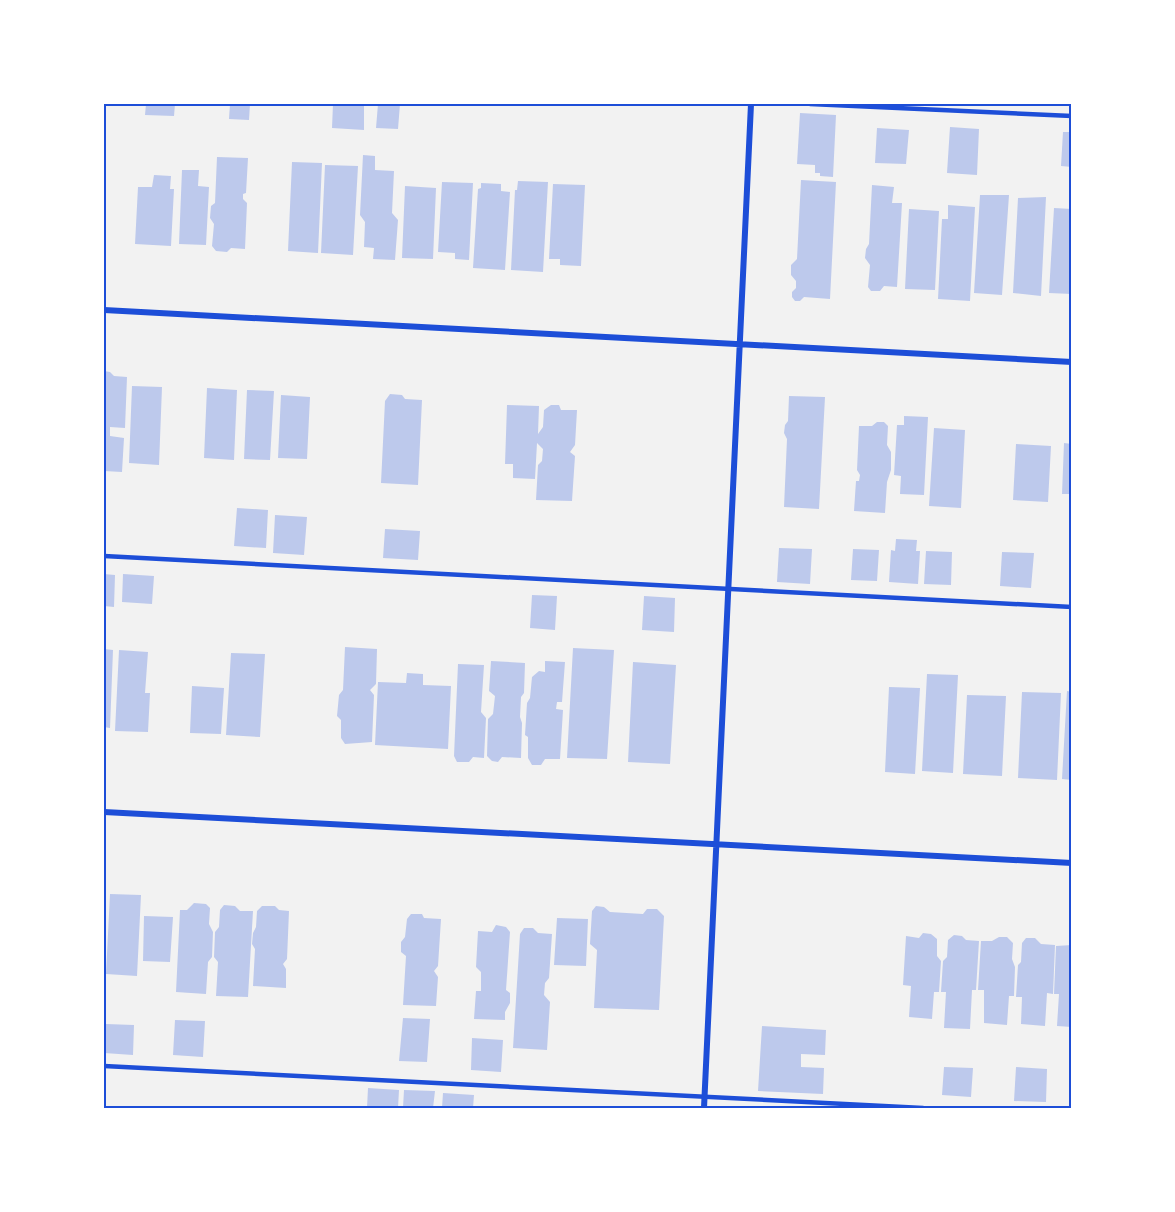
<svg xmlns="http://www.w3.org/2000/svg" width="1175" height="1212" viewBox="0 0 1175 1212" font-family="'Alegreya Sans',sans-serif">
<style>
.building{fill:#bdc9ec}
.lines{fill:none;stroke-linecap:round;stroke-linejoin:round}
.service{stroke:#1d4ed8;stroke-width:4.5}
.minor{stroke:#1d4ed8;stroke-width:6}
.neatline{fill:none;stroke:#1d4ed8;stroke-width:2}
</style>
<rect width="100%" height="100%" fill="#f2f2f2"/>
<!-- building -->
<path class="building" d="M 146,104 L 175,104 L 174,116 L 145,115 Z
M 230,104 L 250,104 L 249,120 L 229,119 Z
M 333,104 L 364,104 L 364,130 L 332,128 Z
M 378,104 L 400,104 L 398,129 L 376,128 Z
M 800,113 L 836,115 L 833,177 L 820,176 L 820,173 L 815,173 L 815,165 L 797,164 Z
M 950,127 L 979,129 L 977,175 L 947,173 Z
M 877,128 L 909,130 L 906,164 L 875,163 Z
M 1063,132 L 1072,132 L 1072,167 L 1061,166 Z
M 363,155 L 375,156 L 375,170 L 394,171 L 392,213 L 398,220 L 395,260 L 373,259 L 374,248 L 364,247 L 365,222 L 360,215 Z
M 217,157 L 248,158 L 246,193 L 243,194 L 243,199 L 247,203 L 245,249 L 231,248 L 227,252 L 216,251 L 212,246 L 214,224 L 210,218 L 211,206 L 215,203 Z
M 292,162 L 322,163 L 318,253 L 288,251 Z
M 325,165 L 358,166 L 353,255 L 321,253 Z
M 182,170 L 199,170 L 198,186 L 209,187 L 206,245 L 179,244 Z
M 154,175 L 171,176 L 170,189 L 174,189 L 171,246 L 135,244 L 138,187 L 152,187 Z
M 801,180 L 836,182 L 830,299 L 804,297 L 800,301 L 795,301 L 792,297 L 792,292 L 796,288 L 796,281 L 791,275 L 791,265 L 797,259 Z
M 518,181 L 548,182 L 543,272 L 511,270 L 515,190 L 517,190 Z
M 442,182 L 473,183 L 469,260 L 455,259 L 455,253 L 438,252 Z
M 481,183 L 501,184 L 501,191 L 510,192 L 505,270 L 473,268 L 478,189 L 481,188 Z
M 553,184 L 585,185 L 581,266 L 560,265 L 560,259 L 549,259 Z
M 872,185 L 894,187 L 892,203 L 902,203 L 897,287 L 884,286 L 880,291 L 871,291 L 868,287 L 870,265 L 865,258 L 866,249 L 869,244 Z
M 405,186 L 436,188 L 433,259 L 402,258 Z
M 980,195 L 1009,195 L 1002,295 L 974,293 Z
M 1046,197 L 1041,296 L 1013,293 L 1018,198 Z
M 948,205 L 975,207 L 970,301 L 938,299 L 942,219 L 948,219 Z
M 1054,208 L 1072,209 L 1072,294 L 1049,293 Z
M 909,209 L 939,211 L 935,290 L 905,289 Z
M 104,371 L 110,372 L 114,376 L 127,377 L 125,428 L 110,427 L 110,436 L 124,438 L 122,472 L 104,471 Z
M 132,386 L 162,387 L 159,465 L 129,463 Z
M 207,388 L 237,390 L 234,460 L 204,458 Z
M 247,390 L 274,391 L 270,460 L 244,459 Z
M 390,394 L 402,395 L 405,399 L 422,400 L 418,485 L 381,483 L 385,401 Z
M 281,395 L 310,397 L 307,459 L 278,458 Z
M 789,396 L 825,397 L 819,509 L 784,507 L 787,439 L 784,433 L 785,425 L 788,421 Z
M 507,405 L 539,406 L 538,434 L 543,427 L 544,410 L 551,405 L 559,405 L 561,410 L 577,410 L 575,445 L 570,452 L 575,456 L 572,501 L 536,500 L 538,465 L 542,461 L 543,449 L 537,443 L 535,479 L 513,478 L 513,464 L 505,464 Z
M 904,416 L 928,417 L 924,495 L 900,494 L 901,476 L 894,475 L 897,425 L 904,425 Z
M 877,422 L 884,422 L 888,426 L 887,445 L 891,452 L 891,470 L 887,482 L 885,513 L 854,511 L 856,481 L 859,481 L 860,475 L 857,470 L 859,426 L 872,426 Z
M 934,428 L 965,430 L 961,508 L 929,506 Z
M 1064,443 L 1072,444 L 1072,494 L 1062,494 Z
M 1016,444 L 1051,446 L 1048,502 L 1013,500 Z
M 237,508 L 268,510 L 266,548 L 234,546 Z
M 275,515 L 307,517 L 304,555 L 273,553 Z
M 385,529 L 420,531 L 418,560 L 383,558 Z
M 896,539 L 917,540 L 916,551 L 920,551 L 918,584 L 889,582 L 891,550 L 895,551 Z
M 779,548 L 812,549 L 810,584 L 777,582 Z
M 853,549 L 879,550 L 877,581 L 851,580 Z
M 926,551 L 952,552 L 951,585 L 924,584 Z
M 1002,552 L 1034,553 L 1031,588 L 1000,586 Z
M 104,574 L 115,575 L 114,607 L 104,606 Z
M 123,574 L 154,576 L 152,604 L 122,602 Z
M 532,595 L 557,596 L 555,630 L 530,628 Z
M 644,596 L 675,598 L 674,632 L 642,630 Z
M 345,647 L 377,649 L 376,684 L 370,690 L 374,695 L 372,742 L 345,744 L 341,738 L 341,720 L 337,716 L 339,695 L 343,690 Z
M 573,648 L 614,650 L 607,759 L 567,758 Z
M 104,649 L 113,650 L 110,728 L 104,727 Z
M 119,650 L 148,652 L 145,693 L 150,693 L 148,732 L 115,731 Z
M 231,653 L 265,654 L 260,737 L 226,735 Z
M 491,661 L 525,663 L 524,693 L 521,697 L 520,717 L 522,723 L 521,758 L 502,757 L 498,762 L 492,761 L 487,756 L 488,719 L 493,714 L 495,696 L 489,691 Z
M 545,661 L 565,662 L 562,702 L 557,702 L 556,709 L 563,710 L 560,759 L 545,759 L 541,765 L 532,765 L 528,758 L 528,737 L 525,735 L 527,703 L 530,698 L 532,677 L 539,671 L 545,672 Z
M 633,662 L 676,665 L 670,764 L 628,762 Z
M 458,664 L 484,665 L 481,712 L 486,718 L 484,758 L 473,757 L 469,762 L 457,762 L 454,756 Z
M 407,673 L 423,674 L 423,685 L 451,686 L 448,749 L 375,745 L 378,682 L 406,683 Z
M 927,674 L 958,675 L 953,773 L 922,771 Z
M 192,686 L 224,688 L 221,734 L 190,733 Z
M 889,687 L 920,688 L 915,774 L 885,772 Z
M 1067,691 L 1072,692 L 1072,780 L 1062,779 Z
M 1022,692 L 1061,693 L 1057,780 L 1018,778 Z
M 967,695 L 1006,696 L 1002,776 L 963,774 Z
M 110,894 L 141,895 L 137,976 L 106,974 Z
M 194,903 L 206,904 L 210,908 L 209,924 L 213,932 L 212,957 L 208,962 L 206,994 L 176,992 L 180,910 L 187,910 Z
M 224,905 L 235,906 L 240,911 L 253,911 L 248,997 L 216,996 L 218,962 L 214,957 L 215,932 L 219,927 L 220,910 Z
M 262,906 L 275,906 L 279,910 L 289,911 L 287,959 L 283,964 L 286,969 L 286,988 L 253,986 L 255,949 L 252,944 L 253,933 L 256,927 L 257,911 Z
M 596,906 L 604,907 L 610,912 L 643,914 L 647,909 L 657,909 L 664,916 L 659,1010 L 594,1008 L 597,950 L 590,944 L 592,911 Z
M 411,914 L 422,914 L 424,918 L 441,919 L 438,966 L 434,971 L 438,977 L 436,1006 L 403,1005 L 406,956 L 401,952 L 401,942 L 405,937 L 407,919 Z
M 144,916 L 173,917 L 170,962 L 143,961 Z
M 557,918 L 588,919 L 586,966 L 554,965 Z
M 496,925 L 506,927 L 510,932 L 506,990 L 510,993 L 510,1003 L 505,1012 L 505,1020 L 474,1019 L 476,991 L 481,991 L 481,972 L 476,967 L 478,931 L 492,932 Z
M 524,928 L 533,928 L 538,933 L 552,934 L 549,978 L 545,983 L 544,995 L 550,1002 L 547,1050 L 513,1048 L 520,934 Z
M 923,933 L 931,934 L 937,939 L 937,956 L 941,961 L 939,992 L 934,992 L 932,1019 L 909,1017 L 911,986 L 903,985 L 906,936 L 919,938 Z
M 954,935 L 962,936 L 966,940 L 979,941 L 976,990 L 972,990 L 970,1029 L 944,1028 L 946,992 L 941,992 L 943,961 L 947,957 L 948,940 Z
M 999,937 L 1007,937 L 1013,943 L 1012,959 L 1015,967 L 1014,996 L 1009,996 L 1007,1025 L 984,1023 L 984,990 L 978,990 L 981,941 L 992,941 Z
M 1026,938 L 1035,938 L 1041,944 L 1055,945 L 1053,994 L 1047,993 L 1045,1026 L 1021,1024 L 1022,997 L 1016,997 L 1018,965 L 1021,962 L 1022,943 Z
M 1072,945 L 1072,1027 L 1057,1026 L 1059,994 L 1054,994 L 1056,946 Z
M 403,1018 L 430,1019 L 427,1062 L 399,1061 Z
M 175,1020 L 205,1021 L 203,1057 L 173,1055 Z
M 106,1024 L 134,1025 L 133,1055 L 104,1053 Z
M 762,1026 L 826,1030 L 825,1055 L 801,1054 L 801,1067 L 824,1068 L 823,1094 L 758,1091 Z
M 472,1038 L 503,1040 L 501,1072 L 471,1070 Z
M 944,1067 L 973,1068 L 971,1097 L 942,1095 Z
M 1016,1067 L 1047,1069 L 1046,1102 L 1014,1101 Z
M 368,1088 L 399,1090 L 398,1108 L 367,1108 Z
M 404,1090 L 435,1091 L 433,1108 L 403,1108 Z
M 443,1093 L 474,1095 L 473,1108 L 442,1108 Z"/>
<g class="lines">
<!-- service -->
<path class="service" d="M 810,104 L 1072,116
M 104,556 L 1072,607
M 104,1066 L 923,1108"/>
<!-- minor -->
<path class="minor" d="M 104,310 L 1072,362
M 104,812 L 1072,863
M 704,1108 L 751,104"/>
</g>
<!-- border -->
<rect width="1175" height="1212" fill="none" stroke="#ffffff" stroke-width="210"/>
<rect x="105" y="105" width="965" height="1002" class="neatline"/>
</svg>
